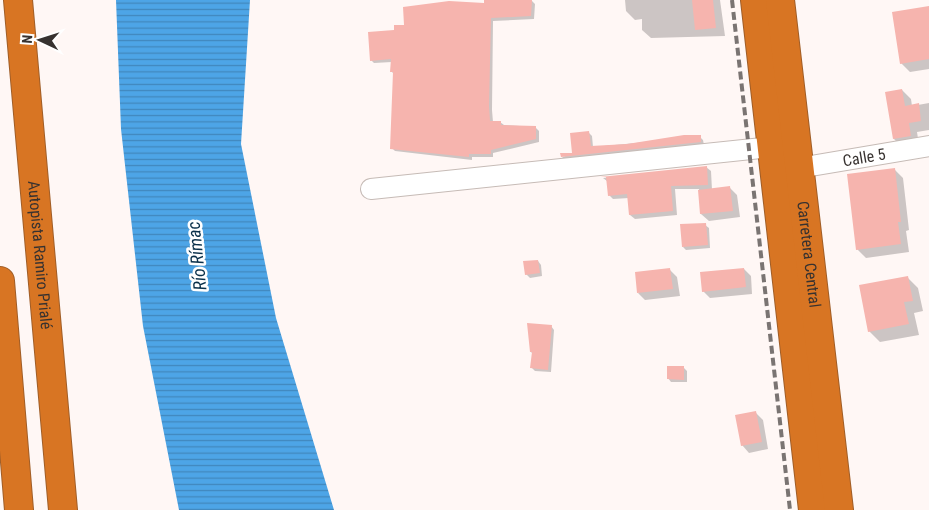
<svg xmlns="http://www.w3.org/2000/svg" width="929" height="510" viewBox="0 0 929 510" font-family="'Roboto Condensed',sans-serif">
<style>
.water{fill:url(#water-rules)}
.shadow{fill:#0003}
.building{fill:#f6b4ae}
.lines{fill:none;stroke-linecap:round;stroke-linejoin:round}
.street-casing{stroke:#c6bbb6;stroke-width:22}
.highway-casing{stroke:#a05e28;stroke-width:30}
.street{stroke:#fff;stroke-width:20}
.highway{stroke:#d87523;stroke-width:28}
.rail{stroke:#7a7472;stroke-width:4;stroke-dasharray:8 4;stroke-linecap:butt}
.labels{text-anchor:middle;stroke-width:5;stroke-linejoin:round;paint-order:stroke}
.street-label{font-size:16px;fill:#373230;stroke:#fff}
.water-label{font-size:18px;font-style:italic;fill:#0a304a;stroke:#fff}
</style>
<defs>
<pattern id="water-rules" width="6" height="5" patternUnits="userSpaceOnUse" patternTransform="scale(1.25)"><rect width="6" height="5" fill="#4da5e7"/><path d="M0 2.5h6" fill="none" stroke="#4187bc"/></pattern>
</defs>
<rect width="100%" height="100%" fill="#fff7f5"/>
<!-- water -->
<path class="water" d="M 116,0 L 250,0 L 241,144 L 276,318 L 334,510 L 179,510 L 143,326 L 121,129 Z"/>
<!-- shadow -->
<path class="shadow" d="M 486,0 L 532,1 L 535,4 L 534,19 L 493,21 L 492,110 L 493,122 L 500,122 L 504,125 L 535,127 L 539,131 L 539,142 L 493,153 L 493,157 L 472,157 L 472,160 L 395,151 L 392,148 L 394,74 L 391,71 L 392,62 L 374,63 L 371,60 L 395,32 L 485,4 Z
M 625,0 L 720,0 L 725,36 L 651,38 L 642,30 L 642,19 L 635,20 L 626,11 Z
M 929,7 L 929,69 L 910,72 L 901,63 Z
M 902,90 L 911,99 L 912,106 L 929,103 L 929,130 L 917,132 L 919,145 L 903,148 L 894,139 L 886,93 Z
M 588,132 L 592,136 L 593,147 L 700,137 L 703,140 L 704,145 L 565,160 L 562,157 L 573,154 Z
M 706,167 L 711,171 L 712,190 L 730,188 L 737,195 L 740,217 L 709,221 L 701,214 L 699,189 L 675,189 L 677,215 L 635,219 L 630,215 L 629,198 L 613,199 L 609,195 L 607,181 L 603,178 Z
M 894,169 L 903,178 L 909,230 L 906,231 L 909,252 L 866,258 L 857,249 Z
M 705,225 L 709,228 L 710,248 L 686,250 L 683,247 Z
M 538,261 L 541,265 L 542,276 L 530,278 L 526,274 Z
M 744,269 L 751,276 L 752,294 L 710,298 L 703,291 Z
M 670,270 L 677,277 L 680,296 L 645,300 L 638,293 Z
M 907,277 L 918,288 L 923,311 L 914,313 L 919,335 L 880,342 L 869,331 Z
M 551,326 L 554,330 L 551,372 L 535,371 L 532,368 L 533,354 L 531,352 Z
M 684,368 L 687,371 L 687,382 L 671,382 L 668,378 Z
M 756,413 L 763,420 L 768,449 L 749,453 L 742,445 Z"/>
<!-- building -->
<path class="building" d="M 484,0 L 532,0 L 531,16 L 491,18 L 489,106 L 490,121 L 501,121 L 501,125 L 536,126 L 536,139 L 491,150 L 491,154 L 469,154 L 469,157 L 390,149 L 393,72 L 390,72 L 391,59 L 370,61 L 368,32 L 394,30 L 394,25 L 404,25 L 403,7 L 449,1 L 484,3 Z
M 692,0 L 713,0 L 716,28 L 695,30 Z
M 929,6 L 929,59 L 900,64 L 892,12 Z
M 902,89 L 905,106 L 919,103 L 921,121 L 909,123 L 911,136 L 893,139 L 885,92 Z
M 589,131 L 591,146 L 627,144 L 684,135 L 701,135 L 701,142 L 561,157 L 560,153 L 572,153 L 570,133 Z
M 707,166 L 708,185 L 671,186 L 673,211 L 629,215 L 627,194 L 608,196 L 606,177 L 600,177 Z
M 895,168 L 901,222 L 898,222 L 901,244 L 856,250 L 847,174 Z
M 730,186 L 733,211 L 700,214 L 698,190 Z
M 706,223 L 708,245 L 682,247 L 680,224 Z
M 538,260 L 540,273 L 525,275 L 523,261 Z
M 670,268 L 673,289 L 637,293 L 635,272 Z
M 744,268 L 746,287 L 702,292 L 700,272 Z
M 908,276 L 913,301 L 904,302 L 909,324 L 868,332 L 859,285 Z
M 527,323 L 552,325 L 548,370 L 530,368 L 532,352 L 530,352 Z
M 667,366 L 684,366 L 684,380 L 667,379 Z
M 756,411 L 762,442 L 741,446 L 735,415 Z"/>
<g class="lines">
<!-- street casing -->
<g class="street-casing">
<g id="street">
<path id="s1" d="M 799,168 L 929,146"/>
<path d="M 371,189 L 771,147"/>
</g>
</g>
<!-- highway casing -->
<g class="highway-casing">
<g id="highway">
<path id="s2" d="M 18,0 L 63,510"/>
<path d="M 755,0 L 813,510"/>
<path id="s3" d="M 780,0 L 839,510"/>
<path d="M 0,281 L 19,510"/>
</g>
</g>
<!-- street -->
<use href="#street" class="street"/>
<!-- highway -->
<use href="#highway" class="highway"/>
<!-- rail -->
<path class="rail" d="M 732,0 L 790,510"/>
</g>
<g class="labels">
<!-- street labels -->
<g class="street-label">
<text dy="6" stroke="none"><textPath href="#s1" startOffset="66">Calle 5</textPath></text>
<text dy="6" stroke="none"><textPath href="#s2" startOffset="256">Autopista Ramiro Prialé</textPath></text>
<text dy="6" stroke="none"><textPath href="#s3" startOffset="256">Carretera Central</textPath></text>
</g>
<!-- water labels -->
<g class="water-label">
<text transform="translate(197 256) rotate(-96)" y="6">Río Rímac</text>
</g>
</g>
<!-- north arrow -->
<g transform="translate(40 40) rotate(274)" stroke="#ffffff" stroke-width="4" paint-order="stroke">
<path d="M0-4L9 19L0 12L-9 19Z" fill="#373230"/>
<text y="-8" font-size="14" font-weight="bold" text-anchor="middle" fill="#373230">N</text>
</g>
</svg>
